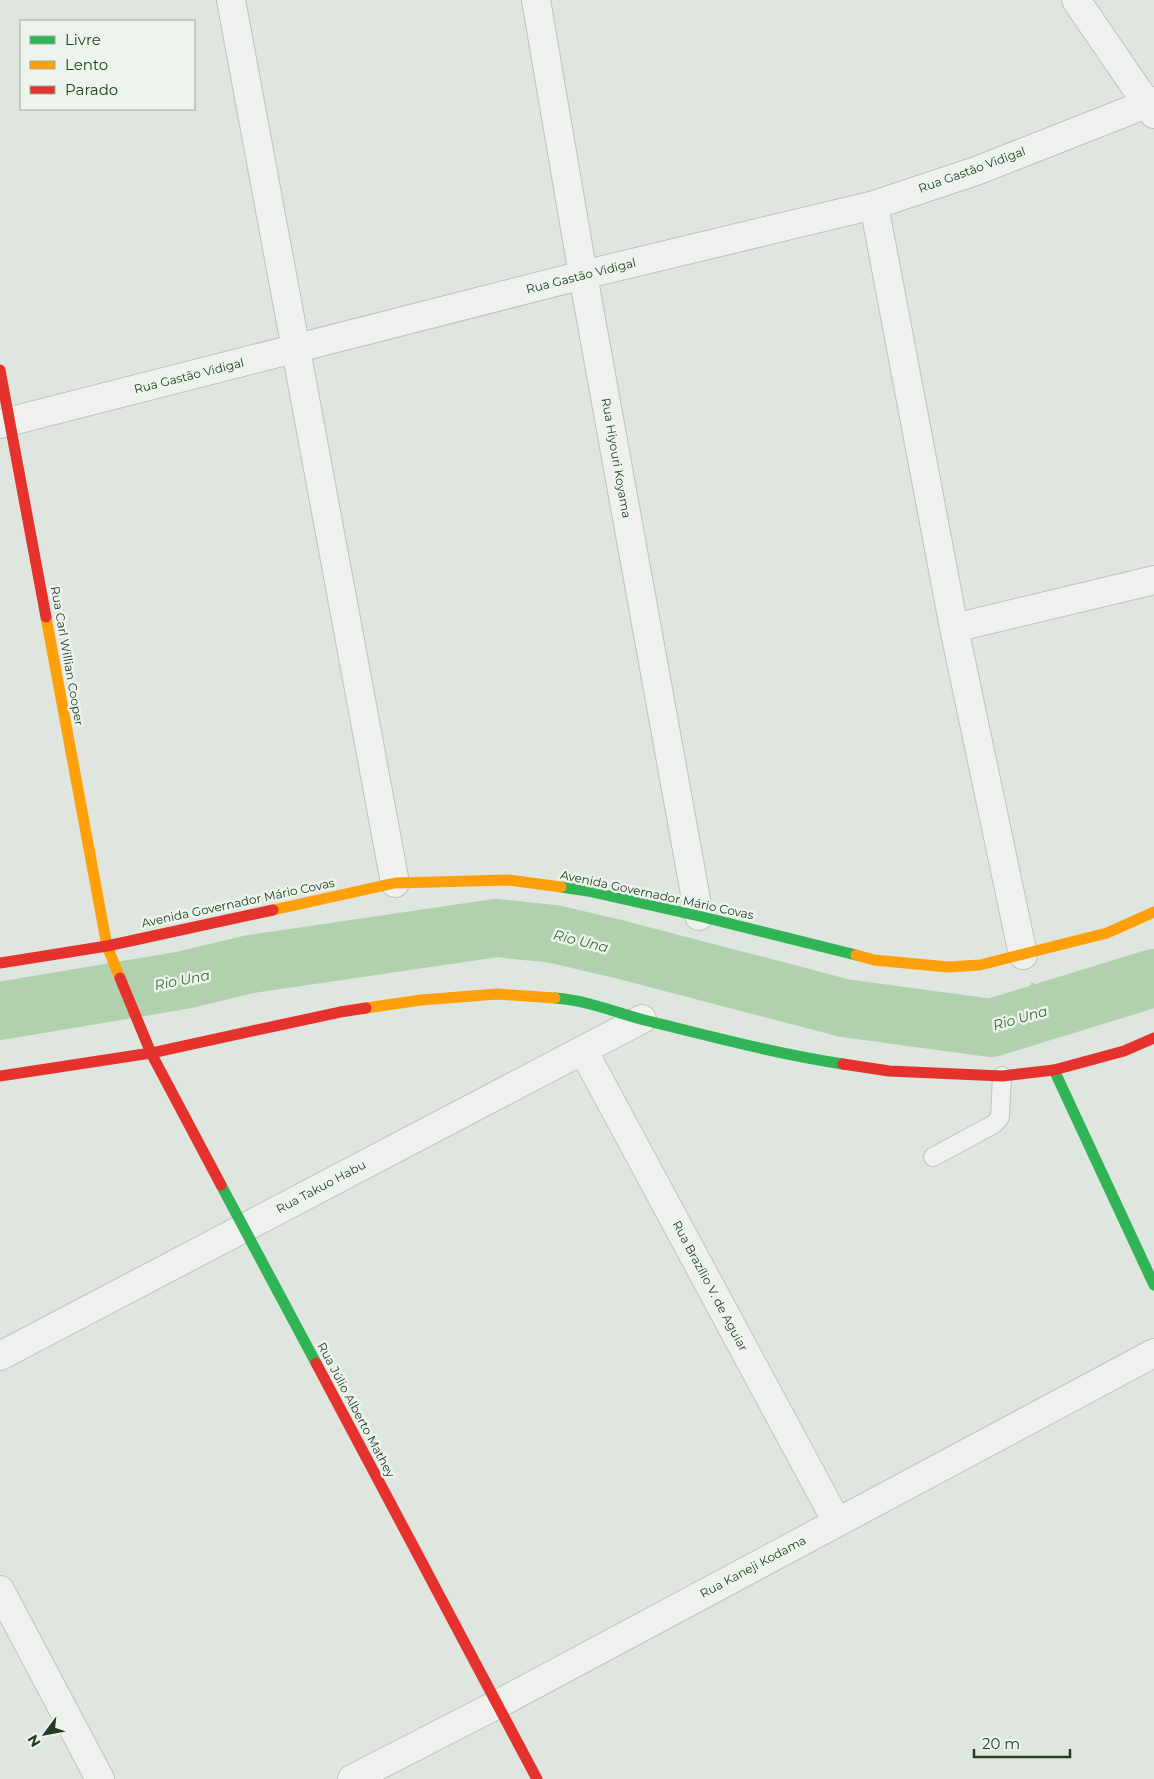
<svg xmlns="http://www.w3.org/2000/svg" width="1154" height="1779" viewBox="0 0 1154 1779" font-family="Montserrat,sans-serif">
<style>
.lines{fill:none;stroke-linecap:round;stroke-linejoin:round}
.river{stroke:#b1d0ad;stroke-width:58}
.lane-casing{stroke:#bdc3bd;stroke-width:20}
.street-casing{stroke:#bdc3bd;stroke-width:30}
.path{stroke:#bec3be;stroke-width:3;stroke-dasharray:4 4;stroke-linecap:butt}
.lane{stroke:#eef1ee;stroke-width:18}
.street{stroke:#eef1ee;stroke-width:28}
.fast{stroke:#30b455;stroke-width:11}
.slow{stroke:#ff9f0a;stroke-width:11}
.jam{stroke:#e5322d;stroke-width:11}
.labels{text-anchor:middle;stroke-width:5;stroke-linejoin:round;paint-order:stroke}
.street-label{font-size:12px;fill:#263d26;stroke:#ecf4ec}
.water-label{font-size:14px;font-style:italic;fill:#367031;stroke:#ecf4ec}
</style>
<rect width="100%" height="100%" fill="#dfe5df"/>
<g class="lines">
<!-- river -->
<path class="river" d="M 0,1011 L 184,980 L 251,964 L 496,928 L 554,934 L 618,949 L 844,1008 L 991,1028 L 1154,978"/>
<!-- lane casing -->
<g class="lane-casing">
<path id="lane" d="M 933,1157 L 994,1124 L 1000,1117 L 1002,1076"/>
</g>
<!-- street casing -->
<g class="street-casing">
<path id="street" d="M 231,0 L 395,883
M 536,0 L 583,275 L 699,916
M 1076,0 L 1154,114
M 874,205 L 954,628 L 1023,955
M 0,424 L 583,275 L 874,205 L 976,171 L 1154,101
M 954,628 L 1154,580
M 583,1050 L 837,1522
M 0,1356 L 642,1019
M 0,1590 L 100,1779
M 352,1779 L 498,1704 L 1154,1353"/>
</g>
<!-- path -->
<path class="path" d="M 1032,983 L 1045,1041"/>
<!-- lane -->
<use href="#lane" class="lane"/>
<!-- street -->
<use href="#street" class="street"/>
<!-- fast -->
<path class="fast" d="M 561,887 L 588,891 L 699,916 L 856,955
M 555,998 C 585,1000 615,1012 644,1020 C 710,1036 776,1054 843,1064
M 1054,1070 L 1154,1285
M 221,1185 L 316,1363"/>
<!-- slow -->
<path class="slow" d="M 46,617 L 107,946 L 120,978
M 273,910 L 395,883 L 508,880 L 561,887
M 856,955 L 874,960 L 948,967 L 980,965 L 1107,933 L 1154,912
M 366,1008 L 421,1000 L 497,994 L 555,998"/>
<!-- jam -->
<path class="jam" d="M 0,370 L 46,617
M 0,963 L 107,946 L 273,910
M 120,978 L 151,1053 L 221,1185
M 843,1064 L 889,1071 L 1002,1076 L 1054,1070 L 1124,1051 L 1154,1038
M 0,1076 L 151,1053 L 340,1012 L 366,1008
M 316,1363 L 537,1779"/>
</g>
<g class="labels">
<!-- street labels -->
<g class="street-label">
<text transform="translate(972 170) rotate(-20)" y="4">Rua Gastão Vidigal</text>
<text transform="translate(581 276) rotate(-14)" y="4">Rua Gastão Vidigal</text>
<text transform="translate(189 376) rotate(-14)" y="4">Rua Gastão Vidigal</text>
<text transform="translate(616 458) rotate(80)" y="4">Rua Hiyouri Koyama</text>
<text transform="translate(67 656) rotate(80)" y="4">Rua Carl Willian Cooper</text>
<text transform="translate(657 895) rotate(12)" y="4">Avenida Governador Mário Covas</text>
<text transform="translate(238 903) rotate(-12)" y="4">Avenida Governador Mário Covas</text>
<text transform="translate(321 1187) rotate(-28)" y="4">Rua Takuo Habu</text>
<text transform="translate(710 1286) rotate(62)" y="4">Rua Brazílio V. de Aguiar</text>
<text transform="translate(356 1410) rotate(62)" y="4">Rua Júlio Alberto Mathey</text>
<text transform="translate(753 1567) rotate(-28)" y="4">Rua Kaneji Kodama</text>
</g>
<!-- water labels -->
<g class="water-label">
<text transform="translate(581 941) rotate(14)" y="5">Rio Una</text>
<text transform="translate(182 980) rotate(-11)" y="5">Rio Una</text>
<text transform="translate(1020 1018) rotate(-16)" y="5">Rio Una</text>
</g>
</g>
<!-- legend -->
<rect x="20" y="20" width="175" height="90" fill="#ecf4ec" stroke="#9dab9d"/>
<rect x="30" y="36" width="25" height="8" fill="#30b455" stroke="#9dab9d"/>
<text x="65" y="45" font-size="15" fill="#263d26">Livre</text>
<rect x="30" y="61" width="25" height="8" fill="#ff9f0a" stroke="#9dab9d"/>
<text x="65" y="70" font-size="15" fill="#263d26">Lento</text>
<rect x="30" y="86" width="25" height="8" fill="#e5322d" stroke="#9dab9d"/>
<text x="65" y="95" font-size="15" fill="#263d26">Parado</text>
<!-- north arrow -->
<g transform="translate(45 1734) rotate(238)" stroke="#ecf4ec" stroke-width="4" paint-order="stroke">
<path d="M0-4L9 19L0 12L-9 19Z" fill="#263d26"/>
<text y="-8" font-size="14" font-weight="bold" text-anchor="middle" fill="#263d26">N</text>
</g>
<!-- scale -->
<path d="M974 1749v8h96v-8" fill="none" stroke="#263d26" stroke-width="2.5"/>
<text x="982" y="1749" font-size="15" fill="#263d26" stroke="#ecf4ec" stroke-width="4" paint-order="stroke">20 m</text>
</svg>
